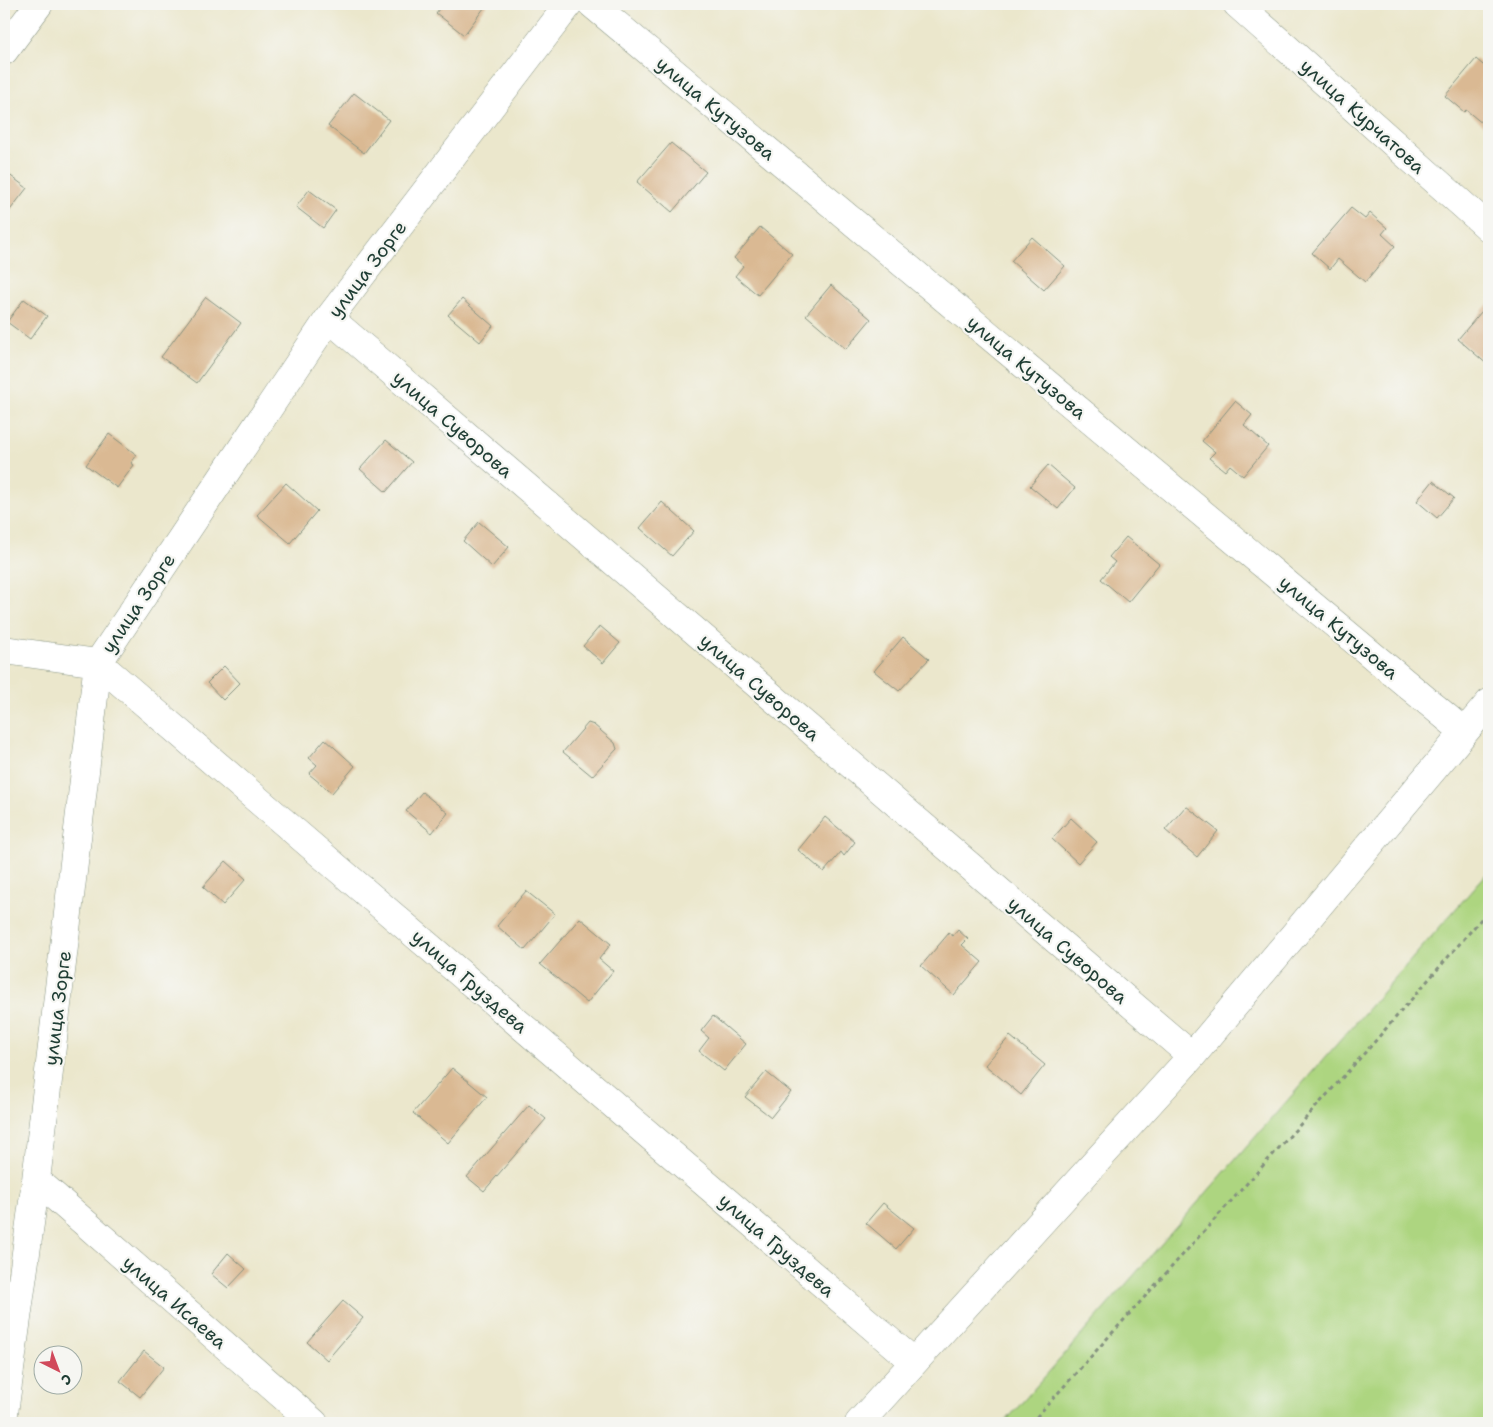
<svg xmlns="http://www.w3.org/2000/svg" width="1493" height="1427" viewBox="0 0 1493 1427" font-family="'Shantell Sans',sans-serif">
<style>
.green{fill:#add580;stroke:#66895a}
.building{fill:#dab993}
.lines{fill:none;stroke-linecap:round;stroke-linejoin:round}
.street-casing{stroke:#859280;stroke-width:29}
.path{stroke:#859280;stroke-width:3;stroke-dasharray:4 4;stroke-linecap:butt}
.street{stroke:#fff;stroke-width:28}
.labels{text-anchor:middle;stroke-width:4.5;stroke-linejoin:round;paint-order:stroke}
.street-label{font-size:19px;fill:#1f3d34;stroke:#f6f6f2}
</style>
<rect width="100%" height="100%" fill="#f6f6f2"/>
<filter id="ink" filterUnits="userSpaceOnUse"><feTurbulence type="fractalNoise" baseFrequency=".02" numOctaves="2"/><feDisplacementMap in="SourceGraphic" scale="10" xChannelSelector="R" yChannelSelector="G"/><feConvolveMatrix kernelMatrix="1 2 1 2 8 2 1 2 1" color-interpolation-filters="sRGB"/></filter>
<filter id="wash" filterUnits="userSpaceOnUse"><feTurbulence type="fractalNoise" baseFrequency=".0096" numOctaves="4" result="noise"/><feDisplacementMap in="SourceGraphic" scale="20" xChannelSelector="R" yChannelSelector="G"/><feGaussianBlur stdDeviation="1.12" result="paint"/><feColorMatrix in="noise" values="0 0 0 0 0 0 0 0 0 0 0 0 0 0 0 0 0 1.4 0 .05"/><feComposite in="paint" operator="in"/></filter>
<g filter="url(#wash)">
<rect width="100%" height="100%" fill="#ebe7cc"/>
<!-- green -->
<path class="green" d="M 1489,871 L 1489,1423 L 1004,1423 Z"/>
<g id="blocks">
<!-- building -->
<path class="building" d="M 443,4 L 487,4 L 464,35 L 436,13 Z
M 1476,59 L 1489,70 L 1489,129 L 1466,110 L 1464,112 L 1445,96 Z
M 354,93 L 389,120 L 364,153 L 328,126 Z
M 671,143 L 706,172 L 672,212 L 637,182 Z
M 4,171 L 27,188 L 4,218 Z
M 309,190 L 336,210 L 323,228 L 296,207 Z
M 1351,208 L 1365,219 L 1370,213 L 1387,228 L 1382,234 L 1395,246 L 1365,282 L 1338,259 L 1330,269 L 1312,253 Z
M 760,227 L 792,254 L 758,295 L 735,276 L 743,266 L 734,258 Z
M 1032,237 L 1065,266 L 1044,290 L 1011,261 Z
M 831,285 L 871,319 L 846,349 L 806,315 Z
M 206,297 L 241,323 L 197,383 L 161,357 Z
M 24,299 L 47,316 L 30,339 L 7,322 Z
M 462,299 L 493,326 L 480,342 L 448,315 Z
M 1488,304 L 1489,306 L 1489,366 L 1458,339 Z
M 1235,401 L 1252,415 L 1244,425 L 1268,446 L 1243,476 L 1230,465 L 1225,471 L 1209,458 L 1215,452 L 1202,441 Z
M 109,434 L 137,455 L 131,463 L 134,465 L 117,488 L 86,465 Z
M 386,440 L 412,462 L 386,492 L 360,469 Z
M 1048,465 L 1075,488 L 1058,509 L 1030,486 Z
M 1433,481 L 1454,498 L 1437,518 L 1417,501 Z
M 286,483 L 317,511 L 290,543 L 257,515 Z
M 662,502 L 694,531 L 672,556 L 640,528 Z
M 479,522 L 509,547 L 492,567 L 463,541 Z
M 1126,537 L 1159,564 L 1128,602 L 1101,579 L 1115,562 L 1109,557 Z
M 600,626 L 620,643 L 603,663 L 583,646 Z
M 903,637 L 929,659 L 899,691 L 874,671 Z
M 224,666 L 240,683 L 223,700 L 207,683 Z
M 588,723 L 594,725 L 615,743 L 617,749 L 592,776 L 563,752 Z
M 325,739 L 355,766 L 332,793 L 309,774 L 317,765 L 309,758 Z
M 422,792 L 448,813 L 432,833 L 406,811 Z
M 1186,806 L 1218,831 L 1197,857 L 1165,830 Z
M 825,817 L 855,842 L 844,856 L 841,852 L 824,872 L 798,850 Z
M 1071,818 L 1097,842 L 1078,863 L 1052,839 Z
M 226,861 L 246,879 L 223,905 L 203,887 Z
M 526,891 L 555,914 L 525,950 L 497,926 Z
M 580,918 L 611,944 L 599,959 L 613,971 L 587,1003 L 540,964 Z
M 958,930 L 968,939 L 962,945 L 982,962 L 954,995 L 921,966 L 949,933 L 953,936 Z
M 713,1016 L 746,1044 L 724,1071 L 699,1051 L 709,1038 L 701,1031 Z
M 1010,1036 L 1045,1065 L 1021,1095 L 985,1065 Z
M 452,1068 L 487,1097 L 448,1143 L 413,1113 Z
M 766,1072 L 791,1092 L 771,1117 L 745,1097 Z
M 529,1105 L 546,1119 L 484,1191 L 467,1177 Z
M 883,1203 L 914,1228 L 896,1249 L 866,1223 Z
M 228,1253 L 246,1269 L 228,1288 L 211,1274 Z
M 343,1301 L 363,1318 L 327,1360 L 307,1342 Z
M 144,1351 L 164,1367 L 140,1397 L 120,1381 Z"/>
</g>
</g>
<g filter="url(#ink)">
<use href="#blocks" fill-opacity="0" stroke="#859280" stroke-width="1"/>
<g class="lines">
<!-- street casing -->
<g class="street-casing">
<path id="street" d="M 592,4 L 1463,731
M 1237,4 L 1489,228
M 4,51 L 39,4
M 329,318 L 1192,1056
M 4,650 L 98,663 L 914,1362
M 36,1180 L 314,1423
M 4,1413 L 36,1180 L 98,663 L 329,318 L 569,4
M 859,1423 L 1192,1056 L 1489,703"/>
</g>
<!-- path -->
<path class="path" d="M 1031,1423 L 1370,1047 L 1489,910"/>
<!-- street -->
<use href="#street" class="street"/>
</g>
</g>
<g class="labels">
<!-- street labels -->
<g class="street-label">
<text transform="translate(716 108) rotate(40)" y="7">улица Кутузова</text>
<text transform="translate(1363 116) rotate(42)" y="7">улица Курчатова</text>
<text transform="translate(367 269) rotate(-53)" y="7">улица Зорге</text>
<text transform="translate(1027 367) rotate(40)" y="7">улица Кутузова</text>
<text transform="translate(453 424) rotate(41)" y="7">улица Суворова</text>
<text transform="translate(138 603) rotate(-56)" y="7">улица Зорге</text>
<text transform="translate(1339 627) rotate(40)" y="7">улица Кутузова</text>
<text transform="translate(760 687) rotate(41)" y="7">улица Суворова</text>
<text transform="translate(1068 950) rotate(41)" y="7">улица Суворова</text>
<text transform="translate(470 981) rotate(41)" y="7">улица Груздева</text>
<text transform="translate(57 1008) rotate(-83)" y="7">улица Зорге</text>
<text transform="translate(777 1245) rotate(41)" y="7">улица Груздева</text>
<text transform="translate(175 1302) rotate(41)" y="7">улица Исаева</text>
</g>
</g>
<!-- margin -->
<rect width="1493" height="1427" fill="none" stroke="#f6f6f2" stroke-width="20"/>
<!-- north arrow -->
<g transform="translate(58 1370) rotate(138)"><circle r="24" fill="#f6f6f2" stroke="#a0aca6"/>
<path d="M0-4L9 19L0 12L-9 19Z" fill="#d1495b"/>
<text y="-8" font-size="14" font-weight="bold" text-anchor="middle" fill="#1f3d34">С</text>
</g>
</svg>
